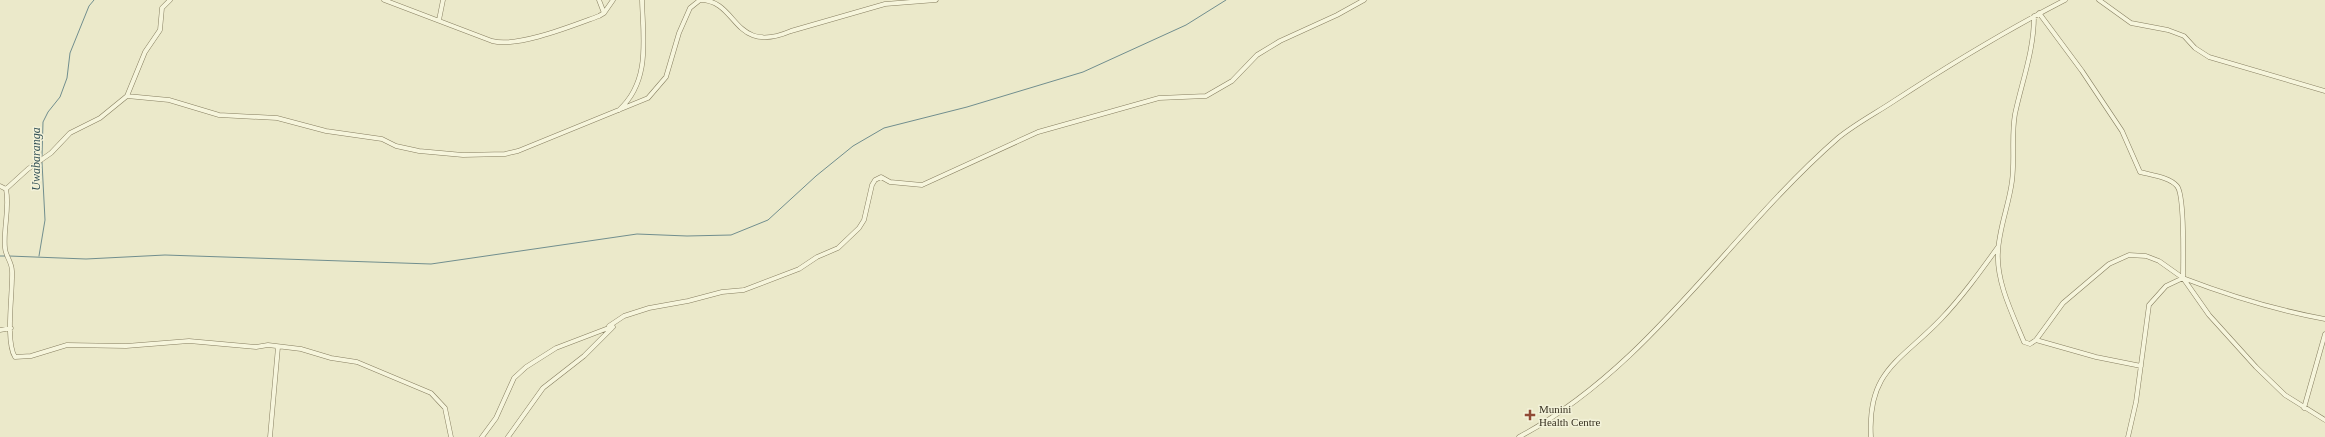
<svg xmlns="http://www.w3.org/2000/svg" width="2325" height="437" viewBox="0 0 2325 437" font-family="Georgia,serif">
<style>
.lines{fill:none;stroke-linecap:round;stroke-linejoin:round}
.stream{stroke:#718e8e;stroke-width:1}
.street-casing{stroke:#867e60;stroke-width:5}
.street{stroke:#f6f5dc;stroke-width:4}
.poi-dot{fill:#904a35;stroke:#f3f2d9;stroke-width:1.5}
.labels{text-anchor:middle;stroke-width:3;stroke-linejoin:round;paint-order:stroke}
.poi-label{font-size:11px;fill:#383222;stroke:#f3f2d9;text-anchor:start}
.water-label{font-size:12px;font-style:italic;fill:#325056;stroke:#f3f2d9}
</style>
<rect width="100%" height="100%" fill="#ebe9ca"/>
<g class="lines">
<!-- stream -->
<path class="stream" d="M 42,157 L 43,122 L 48,112 L 60,97 L 67,78 L 70,53 L 89,6 L 94,0
M 0,256 L 6,256
M 9,256 L 86,259 L 165,255 L 431,264 L 637,234 L 687,236 L 731,235 L 768,220 L 816,176 L 853,146 L 884,128 L 967,107 L 1083,72 L 1186,25 L 1226,0
M 39,256 L 45,220 L 42,162"/>
<!-- street casing -->
<g class="street-casing">
<path id="street" d="M 384,0 L 492,41 C 518,48 574,25 599,16 L 604,13 L 613,0
M 599,0 L 604,13
M 2099,0 L 2131,23 L 2168,30 L 2184,36 L 2195,48 L 2209,57 L 2325,91
M 2039,13 L 2082,71 L 2122,131 L 2140,172 C 2151,175 2169,177 2177,186 C 2185,195 2183,262 2183,278
M 2034,16 C 2034,51 2022,81 2015,114 C 2011,136 2015,159 2012,181 C 2009,205 1999,228 1998,252 C 1996,282 2013,315 2024,342 L 2030,344 L 2036,340 L 2063,303 L 2109,264 L 2129,255 L 2146,256 L 2159,261 L 2183,278 L 2209,315 L 2256,367 L 2285,395 L 2325,420
M 439,20 L 443,0
M 127,96 L 145,52 L 160,30 L 162,8 L 170,0
M 619,110 C 651,81 643,38 642,0
M 0,186 L 6,189
M 6,189 L 28,169 L 51,153 L 70,133 L 100,118 L 127,96 L 169,100 L 219,115 L 277,118 L 326,131 L 382,139 L 396,146 L 419,151 L 463,155 L 505,154 L 518,151 L 648,98 L 666,77 L 679,33 L 690,8 L 700,0 C 739,0 732,56 791,31 L 885,4 L 936,0
M 6,189 C 10,208 3,229 5,248 C 5,255 12,262 12,271 C 13,292 5,341 15,357 L 31,356 L 67,345 L 126,346 L 189,341 L 256,347 L 268,345 L 301,349 L 331,358 L 357,362 L 431,393 L 445,408 L 451,437
M 613,327 L 609,326 L 624,316 L 649,308 L 688,301 L 722,292 L 744,290 L 799,269 L 817,257 L 838,248 L 859,228 L 864,220 L 872,185 L 875,180 L 881,177 L 890,182 L 922,185 L 1038,132 L 1159,98 L 1206,96 L 1232,81 L 1257,55 L 1280,41 L 1337,15 L 1364,0
M 0,330 L 11,328
M 2036,340 L 2096,357 L 2141,366
M 2304,408 L 2325,334
M 270,437 L 278,347
M 482,437 L 496,418 L 514,378 L 526,367 L 556,348 L 611,327
M 508,437 L 543,388 L 584,356 L 613,327
M 1519,437 C 1650,367 1728,234 1838,138 C 1855,124 1876,113 1894,101 C 1949,65 2007,30 2065,0
M 1871,437 C 1867,370 1901,361 1941,319 C 1962,297 1980,272 1998,247
M 2128,437 L 2136,402 L 2149,305 L 2166,286 L 2183,278 C 2230,296 2275,310 2325,319"/>
</g>
<!-- street -->
<use href="#street" class="street"/>
</g>
<!-- markers -->
<path class="poi-dot" d="M1528 409h4v4h4v4h-4v4h-4v-4h-4v-4h4z"/>
<g class="labels">
<!-- poi labels -->
<g class="poi-label">
<text x="1539" y="413">Munini<tspan x="1539" dy="13">Health Centre</tspan></text>
</g>
<!-- water labels -->
<g class="water-label">
<text transform="translate(36 159) rotate(-90)" y="4">Uwabaranga</text>
</g>
</g>
</svg>
